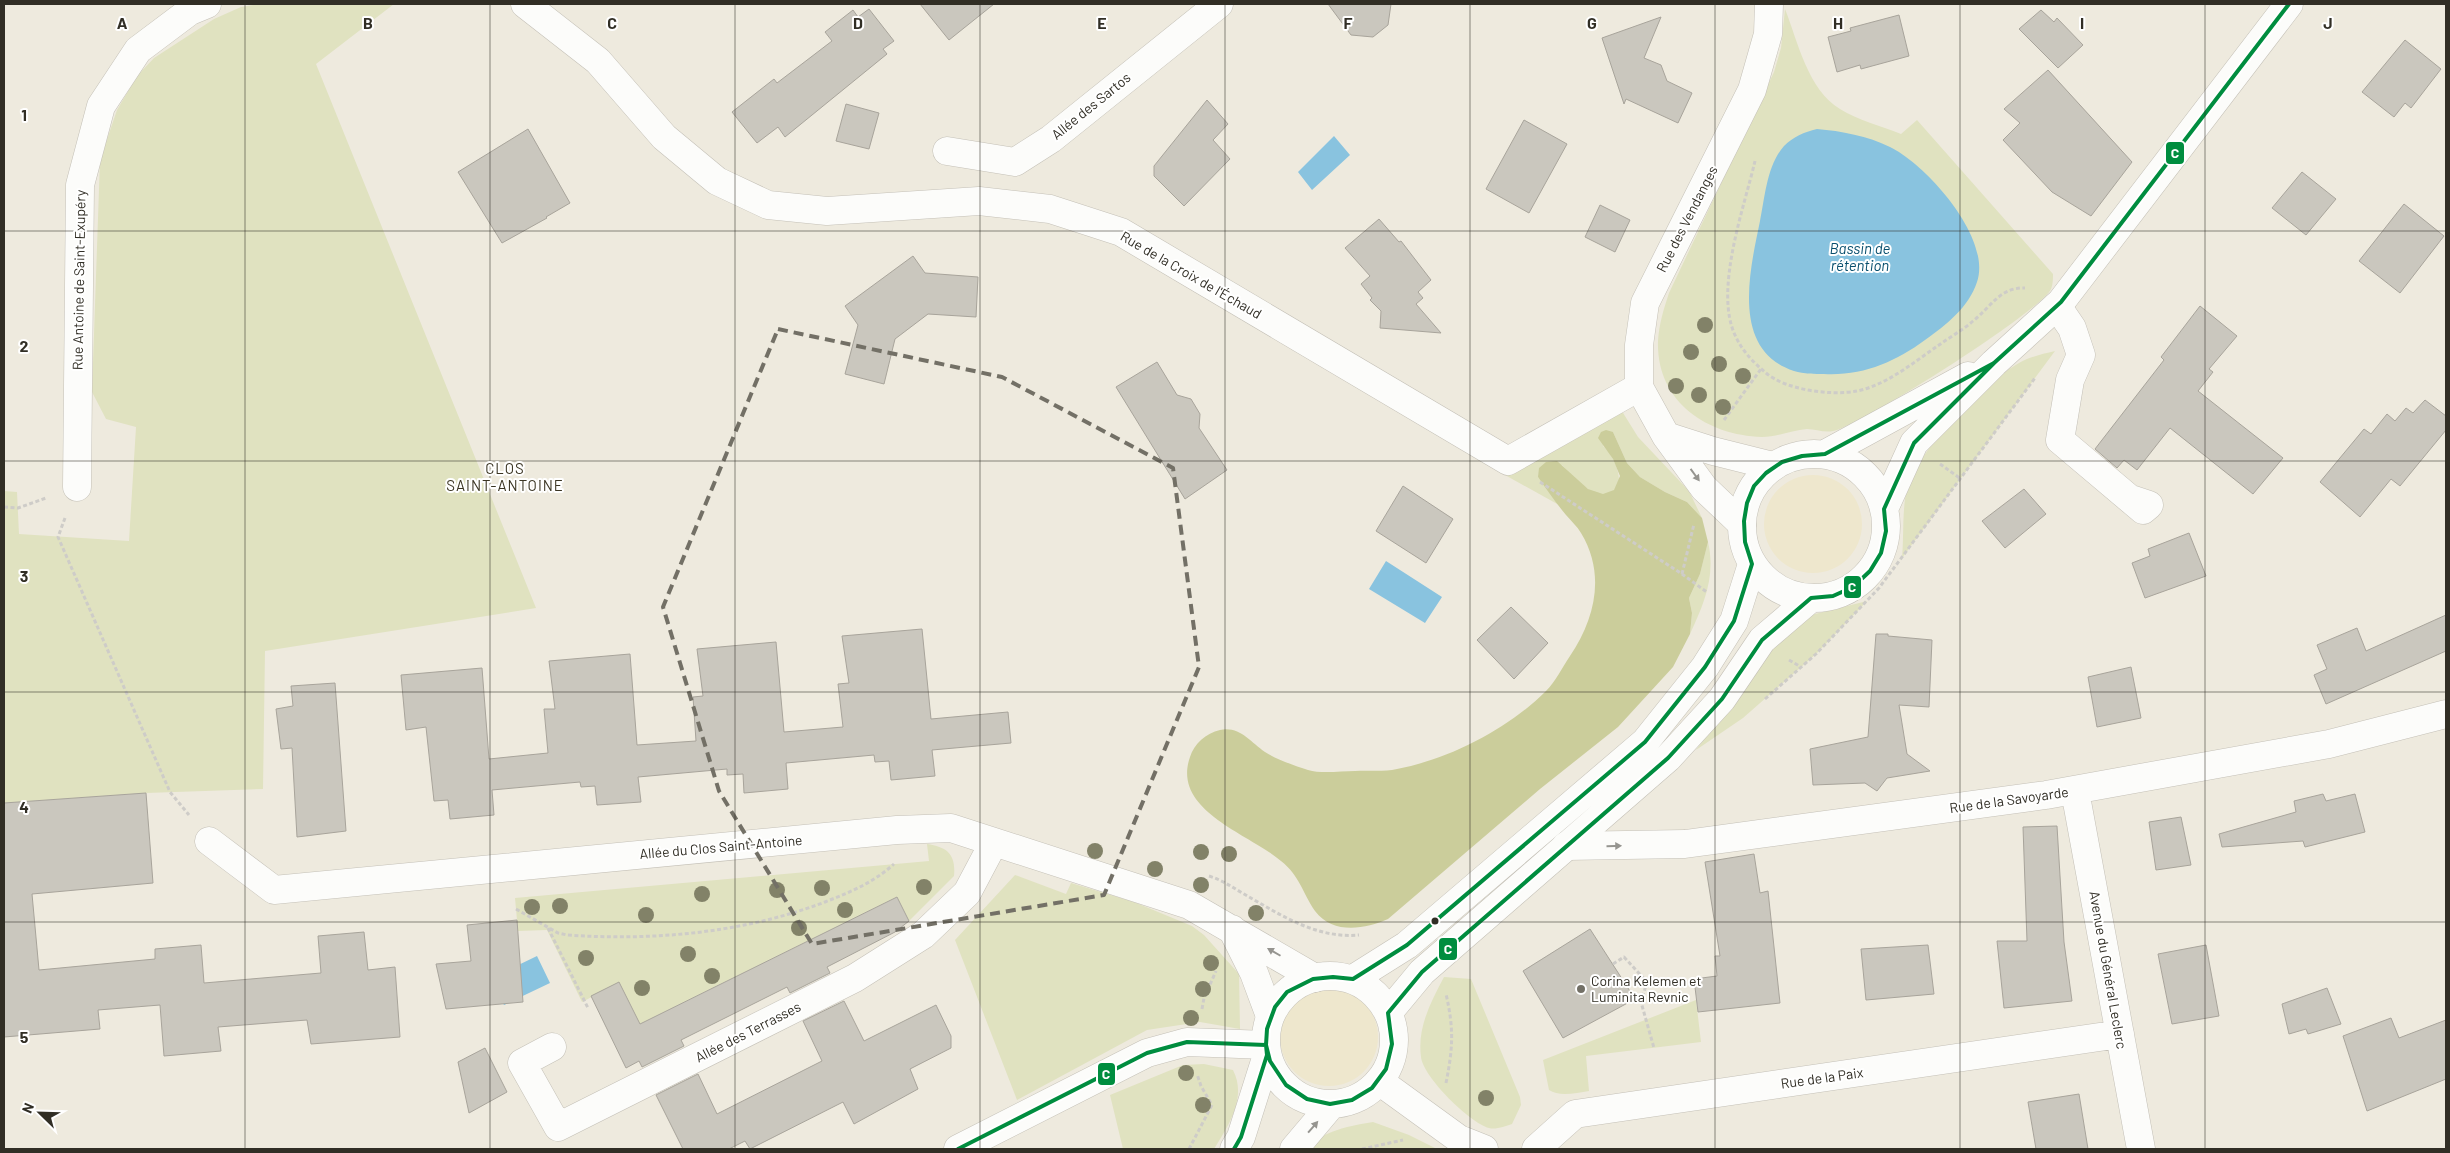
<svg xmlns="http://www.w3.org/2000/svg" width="2450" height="1153" viewBox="0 0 2450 1153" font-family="Barlow,sans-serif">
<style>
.green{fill:#e0e2c0}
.forest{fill:#cbcd9b}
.sand{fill:#eee7cd}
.water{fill:#89c3df}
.building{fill:#cac7be;stroke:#a8a49b}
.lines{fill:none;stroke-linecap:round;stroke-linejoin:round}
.minor-casing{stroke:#c4c0b7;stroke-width:29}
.tertiary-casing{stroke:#c4c0b7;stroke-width:29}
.secondary-casing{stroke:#c4c0b7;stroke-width:29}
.path{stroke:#ceccc8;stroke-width:3;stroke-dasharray:4 2.5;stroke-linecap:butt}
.minor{stroke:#fcfcfa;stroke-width:28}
.tertiary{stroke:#fcfcfa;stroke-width:28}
.secondary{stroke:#fcfcfa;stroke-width:28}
.bus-1-casing{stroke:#fff;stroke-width:8}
.bus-1{stroke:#008d3f;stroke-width:4}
.tree{fill:#828268}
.oneway{fill:#969590}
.marked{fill:none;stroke:#737066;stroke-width:4;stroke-dasharray:10 6;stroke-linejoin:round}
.grid{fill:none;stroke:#312e25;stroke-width:1;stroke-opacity:0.55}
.bus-dot{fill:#312e25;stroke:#fff;stroke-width:2}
.poi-dot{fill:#737066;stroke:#fff;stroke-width:2}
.labels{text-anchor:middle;stroke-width:4;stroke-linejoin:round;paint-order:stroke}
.street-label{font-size:14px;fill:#312e25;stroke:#fff}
.poi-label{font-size:14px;fill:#312e25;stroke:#fff;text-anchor:start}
.water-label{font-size:15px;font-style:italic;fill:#074e6d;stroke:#fff}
.neighbourhood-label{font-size:15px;letter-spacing:1px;fill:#3b3523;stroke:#fff}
.grid-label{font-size:16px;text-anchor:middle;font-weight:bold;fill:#312e25;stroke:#fff;stroke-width:4;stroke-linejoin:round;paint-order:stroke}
.line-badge{stroke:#fff;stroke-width:2}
.badge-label{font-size:14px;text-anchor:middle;font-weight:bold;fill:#fff}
</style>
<rect width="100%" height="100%" fill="#eeeade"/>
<!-- green -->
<path class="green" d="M 259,4 L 394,4 L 316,64 L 536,608 L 265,651 L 263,789 L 146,793 L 4,803 L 4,491 L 17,492 L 19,534 L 129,541 L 136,427 L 106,419 L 92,392 L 100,160 L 117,110 L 137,76 L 154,58 L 214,19 L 241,7 Z
M 1785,9 C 1798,42 1808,90 1840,109 C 1858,120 1881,126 1901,134 L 1917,120 L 2053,274 C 2053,278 2053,285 2051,289 C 2041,311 1860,426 1833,431 C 1825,433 1815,429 1807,429 C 1792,430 1777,437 1762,437 C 1706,435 1656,401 1658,341 C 1659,324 1664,308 1669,293 L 1774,72 L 1781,48 Z
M 2055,351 L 1902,558 C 1904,538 1902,507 1907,489 C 1917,451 1984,382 2019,363 C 2030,357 2042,354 2055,351 Z
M 1620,408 L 1638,437 L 1689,491 L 1702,518 L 1687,502 L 1665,492 L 1640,477 L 1627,463 L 1613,432 L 1603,446 C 1615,455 1632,495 1603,494 C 1588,494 1572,476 1562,465 L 1538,477 L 1559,505 L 1505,475 Z
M 1708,542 C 1716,576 1704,604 1690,634 L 1692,613 L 1689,598 L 1700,574 Z
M 1867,601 L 1816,654 L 1743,718 L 1696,750 L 1764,657 L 1807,616 Z
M 927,844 C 948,847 956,855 954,876 L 909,921 L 897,897 L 640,1024 L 619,983 L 582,1002 L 547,930 L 518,931 L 515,898 L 929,861 Z
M 1015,875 L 1066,894 L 1071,883 L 1134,902 L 1192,926 L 1204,935 L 1239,974 L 1240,1029 L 1200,1022 L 1147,1030 L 1017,1100 L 955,940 Z
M 1444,977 L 1471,979 L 1520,1097 L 1521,1105 L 1512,1124 C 1505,1126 1496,1130 1489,1128 C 1470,1123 1423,1077 1421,1057 C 1417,1027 1431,1002 1444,977 Z
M 1696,1000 L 1701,1042 L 1586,1056 L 1589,1091 C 1576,1093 1559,1097 1549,1090 L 1543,1060 Z
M 1204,1064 L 1233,1070 C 1247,1097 1229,1125 1214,1149 L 1123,1149 L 1110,1095 L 1183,1065 Z
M 1373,1122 L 1409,1135 L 1437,1149 L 1307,1149 C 1323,1130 1350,1126 1373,1122 Z"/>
<!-- forest -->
<path class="forest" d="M 1606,430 L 1613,432 L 1627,463 L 1640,477 L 1665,492 L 1687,502 L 1702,518 L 1708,542 L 1700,574 L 1689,598 L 1692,613 L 1690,634 L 1673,667 L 1618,727 L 1540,789 L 1388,919 C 1365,929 1333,935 1315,911 C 1302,892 1300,876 1281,861 C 1250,834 1171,811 1190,757 C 1194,744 1206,733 1220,730 C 1240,726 1250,742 1265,752 C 1276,759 1295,766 1308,770 C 1321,774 1341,771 1355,771 C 1369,770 1384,772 1397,769 C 1450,759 1508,729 1546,691 C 1555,682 1562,668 1570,656 C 1595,619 1606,574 1581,533 C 1577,526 1571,521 1566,515 C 1556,503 1547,490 1538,477 L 1539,468 L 1546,462 L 1557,461 L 1588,489 L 1603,494 L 1614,490 L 1620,476 L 1613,459 L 1598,438 L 1601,432 Z"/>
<!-- sand -->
<path class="sand" d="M1764 524a49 49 0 1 1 98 0a49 49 0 1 1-98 0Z
M1280 1037a49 49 0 1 1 98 0a49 49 0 1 1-98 0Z"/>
<!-- water -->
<path class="water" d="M 1817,129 C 1841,131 1868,136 1890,147 C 1927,165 1992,238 1977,282 C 1969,307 1946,325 1925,340 C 1895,362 1863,376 1824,374 C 1815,374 1804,374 1794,371 C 1730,350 1750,270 1760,221 C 1765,197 1767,165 1784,146 C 1793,137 1804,132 1817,129 Z
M 1334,136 L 1350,155 L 1312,190 L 1298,172 Z
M 1386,561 L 1442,597 L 1425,623 L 1369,589 Z
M 537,956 L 550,983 L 504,1005 L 489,979 Z"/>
<!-- building -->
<path class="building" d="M 920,4 L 994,4 L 949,40 Z
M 1328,4 L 1391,4 L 1388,25 L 1373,37 L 1351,35 Z
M 869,9 L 894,41 L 883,49 L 887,54 L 785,137 L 778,127 L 757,143 L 732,112 L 774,79 L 777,83 L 832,41 L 825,32 L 853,10 L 858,17 Z
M 2041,10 L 2054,22 L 2057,18 L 2083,45 L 2058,68 L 2019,29 Z
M 1899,15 L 1909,56 L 1861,69 L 1860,65 L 1837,72 L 1828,37 L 1851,31 L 1850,28 Z
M 1661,17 L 1644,58 L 1661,65 L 1667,81 L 1692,93 L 1678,123 L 1626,99 L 1624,104 L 1602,38 Z
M 2405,40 L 2441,69 L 2411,108 L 2405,103 L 2394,117 L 2362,92 Z
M 2048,70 L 2132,162 L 2091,216 L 2052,192 L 2003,140 L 2020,123 L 2004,109 Z
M 1207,100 L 1228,124 L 1213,140 L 1230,159 L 1184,206 L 1154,176 L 1154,166 Z
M 846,104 L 879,113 L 869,149 L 836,141 Z
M 1524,120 L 1567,144 L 1529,213 L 1486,189 Z
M 528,129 L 570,203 L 546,217 L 547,218 L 502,243 L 458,172 Z
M 2302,172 L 2336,199 L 2306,235 L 2272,208 Z
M 2404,204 L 2444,236 L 2400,293 L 2359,261 Z
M 1600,205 L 1630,220 L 1615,252 L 1585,237 Z
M 1379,219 L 1399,242 L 1401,241 L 1431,280 L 1418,292 L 1423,298 L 1416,304 L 1441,333 L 1380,328 L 1381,311 L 1370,300 L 1372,298 L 1361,284 L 1370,276 L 1345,248 Z
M 913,256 L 925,273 L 978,277 L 976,317 L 928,314 L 895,339 L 884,384 L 845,374 L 858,325 L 845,306 Z
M 2200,306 L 2237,336 L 2209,369 L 2213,372 L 2198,391 L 2283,458 L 2253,494 L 2170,428 L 2137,470 L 2124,460 L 2117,468 L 2095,449 L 2164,360 L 2161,357 Z
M 1157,362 L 1177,395 L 1191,399 L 1200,414 L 1199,428 L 1227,470 L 1185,499 L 1116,387 Z
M 2425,400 L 2446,416 L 2446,430 L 2400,486 L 2391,479 L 2360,517 L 2320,482 L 2364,429 L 2371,434 L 2387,414 L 2395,421 L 2406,408 L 2413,413 Z
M 1403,486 L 1453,519 L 1426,563 L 1376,531 Z
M 2024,489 L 2046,514 L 2005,548 L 1982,521 Z
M 2189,533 L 2206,576 L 2145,598 L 2132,563 L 2150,556 L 2148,549 Z
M 1511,607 L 1548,643 L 1514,679 L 1477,640 Z
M 2446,615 L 2446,651 L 2326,704 L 2314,675 L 2327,669 L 2317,645 L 2357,628 L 2366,651 Z
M 922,629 L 931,719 L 1008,712 L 1011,743 L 932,750 L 935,776 L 891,780 L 889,761 L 875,762 L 874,755 L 786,763 L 788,789 L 744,793 L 743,774 L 727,775 L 727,769 L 638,777 L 641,802 L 597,805 L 595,786 L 581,787 L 580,782 L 492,790 L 494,815 L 450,819 L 448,800 L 434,801 L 426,727 L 406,730 L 401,675 L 482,668 L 489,759 L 548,753 L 544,709 L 555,709 L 549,661 L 630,654 L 637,745 L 696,741 L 693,697 L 703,696 L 697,649 L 776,642 L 784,732 L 843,727 L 838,684 L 849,683 L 842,636 Z
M 1876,634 L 1888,634 L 1888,636 L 1932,640 L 1929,707 L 1899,705 L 1907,754 L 1930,771 L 1887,778 L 1877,791 L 1865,783 L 1813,785 L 1810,749 L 1868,737 Z
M 2131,667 L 2141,718 L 2097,727 L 2088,677 Z
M 335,683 L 346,831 L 297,837 L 292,748 L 281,749 L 276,709 L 293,706 L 291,686 Z
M 146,793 L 153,883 L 32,894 L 39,970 L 155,959 L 155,949 L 201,945 L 204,983 L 321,973 L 318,936 L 364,932 L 368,970 L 395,967 L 400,1037 L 311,1044 L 307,1020 L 218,1027 L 221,1051 L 164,1056 L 160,1005 L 98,1010 L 100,1029 L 4,1037 L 4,803 Z
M 2323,794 L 2326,801 L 2355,794 L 2365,832 L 2305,847 L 2303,841 L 2222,847 L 2219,834 L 2296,812 L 2294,801 Z
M 2181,817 L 2191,865 L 2156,870 L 2149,822 Z
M 2057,826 L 2064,942 L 2072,1001 L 2004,1008 L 1997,941 L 2027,941 L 2023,827 Z
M 1754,854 L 1760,893 L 1768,891 L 1780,1003 L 1698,1012 L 1694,979 L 1717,976 L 1715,956 L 1720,956 L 1705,862 Z
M 897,897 L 909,921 L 895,932 L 827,967 L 830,973 L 790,993 L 787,987 L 681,1040 L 684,1046 L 642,1067 L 639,1061 L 626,1068 L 591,996 L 619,982 L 640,1024 Z
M 517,920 L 523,1002 L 446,1009 L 436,964 L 471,961 L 467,925 Z
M 1590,929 L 1635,999 L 1563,1038 L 1523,971 Z
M 1928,945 L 1934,994 L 1866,1000 L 1861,949 Z
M 2206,945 L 2219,1016 L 2172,1024 L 2158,954 Z
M 2327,988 L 2341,1024 L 2308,1034 L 2306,1029 L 2289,1034 L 2282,1004 Z
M 844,1001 L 864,1041 L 936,1005 L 951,1036 L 951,1048 L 910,1069 L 918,1089 L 854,1124 L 843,1102 L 750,1149 L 745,1141 L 729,1149 L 683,1149 L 656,1095 L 698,1074 L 717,1114 L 822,1061 L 803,1021 Z
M 2391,1018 L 2399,1038 L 2446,1020 L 2446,1079 L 2367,1111 L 2343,1036 Z
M 485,1048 L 507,1092 L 469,1113 L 458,1062 Z
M 2079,1094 L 2088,1149 L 2036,1149 L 2028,1102 Z"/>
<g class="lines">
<!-- minor casing -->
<g class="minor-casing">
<path id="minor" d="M 525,4 L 598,61 L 664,137 L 717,181 L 768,205 L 827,211 L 979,201 L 1050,209 L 1121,232 L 1508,461 L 1639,387
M 947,151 L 1015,162 L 1051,139 L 1219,4
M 2057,306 L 2072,328 L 2081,355 L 2070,380 L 2060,440 L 2143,510 L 2149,505 L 2131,499
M 1666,436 L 1713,451 L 1773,466
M 77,487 L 80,185 L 101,106 L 138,50 L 190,11 L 207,4
M 1742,524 L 1704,488 L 1666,436 L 1639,387 L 1639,345 L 1645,303 L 1752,90 L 1768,34 L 1769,4
M 2075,791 L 2141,1149
M 209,841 L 274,890 L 897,830 L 951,828 L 1189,905 L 1315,978
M 1566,846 L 1685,844 L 2046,795 L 2329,744 L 2446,714
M 1232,929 L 1254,973 L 1270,1016
M 552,1047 L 522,1063 L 558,1127 L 855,978 L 923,935 L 967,893 L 994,842
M 1379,1081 L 1459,1139 L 1484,1149
M 1536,1149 L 1575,1114 L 2120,1034"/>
</g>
<!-- tertiary casing -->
<g class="tertiary-casing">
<path id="tertiary" d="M 958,1149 L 1147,1053 L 1187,1042 L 1266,1045"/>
</g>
<!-- secondary casing -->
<g class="secondary-casing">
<path id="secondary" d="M 1825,454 L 1968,376
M1742 526a72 72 0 1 1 144 0a72 72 0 1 1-144 0Z
M 1884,509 L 1914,443 L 1994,363 L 2061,302 L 2289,4
M1266 1040a64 64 0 1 1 128 0a64 64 0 1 1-128 0Z
M 1353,979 L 1407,945 L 1645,742 L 1705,667 L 1734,621 L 1752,564
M 1388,1013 L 1422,972 L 1668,758 L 1722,699 L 1762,640 L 1811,598
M 1234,1149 L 1241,1137 L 1267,1055
M 1294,1149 L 1332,1104"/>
</g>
<!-- path -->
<path class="path" d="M 1755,161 C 1744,208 1714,290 1735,335 C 1742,351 1753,362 1766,373 C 1786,390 1831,396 1857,391 C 1887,385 1914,362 1939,345 C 1950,337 1963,330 1973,321 C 1991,307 2000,287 2025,288
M 1724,420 L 1761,369
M 1940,464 L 1961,479
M 1540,482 L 1682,574 L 1708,593
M 4,507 L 18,508 L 46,498
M 65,518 L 58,537 L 170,792 L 189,815
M 1682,574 L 1694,524
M 1789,660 L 1801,667
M 1765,699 L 1816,654 L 1879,588 L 2035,378
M 1209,876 C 1222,880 1232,887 1244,894 C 1279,914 1316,939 1359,935
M 516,909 L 558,933 L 567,935 C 654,941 743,933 825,902 C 850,892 873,883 894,864
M 548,928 L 588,1008
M 1613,964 L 1624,957 L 1647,982 L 1641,1002 L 1654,1048
M 1202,1009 L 1204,998 L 1216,971
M 1446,1083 C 1453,1048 1454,1029 1446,994
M 1189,1149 L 1212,1105 L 1201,1086 L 1197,1074
M 1362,1149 L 1403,1140"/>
<!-- minor -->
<use href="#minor" class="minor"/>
<!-- tertiary -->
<use href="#tertiary" class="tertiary"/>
<!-- secondary -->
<use href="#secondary" class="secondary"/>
<!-- bus-1 casing -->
<g class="bus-1-casing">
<path id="bus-1" d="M 2061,302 L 2289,4
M 1994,363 L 1914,443 L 1884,509 L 1886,531 L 1881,553 L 1870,571 L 1853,587 L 1833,596 L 1811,598 L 1762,640 L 1722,699 L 1668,758 L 1422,972 L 1388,1013 L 1392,1044 L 1386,1069 L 1372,1088 L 1352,1100 L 1330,1104 L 1307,1099 L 1286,1085 L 1270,1061 L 1266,1045 L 1267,1029 L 1275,1007 L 1287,992 L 1313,979 L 1333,977 L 1353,979 L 1407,945 L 1645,742 L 1705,667 L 1734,621 L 1752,564 L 1745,542 L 1744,521 L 1747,503 L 1754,486 L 1766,473 L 1782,462 L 1802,456 L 1825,454 Z
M 1994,363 L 2061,302
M 1994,363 L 2061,302
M 958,1149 L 1147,1053 L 1187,1042 L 1266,1045
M 1234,1149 L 1241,1137 L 1267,1055 L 1266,1045"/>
</g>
<!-- bus-1 -->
<use href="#bus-1" class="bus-1"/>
</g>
<!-- trees -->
<g class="tree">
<circle cx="1705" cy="325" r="8"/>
<circle cx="1691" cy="352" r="8"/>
<circle cx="1719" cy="364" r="8"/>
<circle cx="1743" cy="376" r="8"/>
<circle cx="1676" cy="386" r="8"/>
<circle cx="1699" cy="395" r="8"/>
<circle cx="1723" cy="407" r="8"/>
<circle cx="1095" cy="851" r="8"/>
<circle cx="1201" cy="852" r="8"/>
<circle cx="1229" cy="854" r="8"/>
<circle cx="1155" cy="869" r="8"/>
<circle cx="1201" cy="885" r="8"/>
<circle cx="924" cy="887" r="8"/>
<circle cx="822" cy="888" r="8"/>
<circle cx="777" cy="890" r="8"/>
<circle cx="702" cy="894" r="8"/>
<circle cx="560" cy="906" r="8"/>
<circle cx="532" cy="907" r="8"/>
<circle cx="845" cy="910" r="8"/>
<circle cx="1256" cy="913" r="8"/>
<circle cx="646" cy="915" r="8"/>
<circle cx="799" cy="928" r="8"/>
<circle cx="688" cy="954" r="8"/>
<circle cx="586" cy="958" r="8"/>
<circle cx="1211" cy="963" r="8"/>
<circle cx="712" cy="976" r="8"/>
<circle cx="642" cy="988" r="8"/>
<circle cx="1203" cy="989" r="8"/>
<circle cx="1191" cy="1018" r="8"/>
<circle cx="1186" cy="1073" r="8"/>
<circle cx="1486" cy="1098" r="8"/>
<circle cx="1203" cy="1105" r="8"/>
</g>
<!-- one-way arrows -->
<defs><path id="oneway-solid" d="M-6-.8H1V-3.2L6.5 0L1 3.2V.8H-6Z" transform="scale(1.25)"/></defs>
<g class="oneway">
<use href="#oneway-solid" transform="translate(1695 475) rotate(54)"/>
<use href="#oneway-solid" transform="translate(1614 846) rotate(-1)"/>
<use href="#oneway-solid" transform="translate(1274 952) rotate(-150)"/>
<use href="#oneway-solid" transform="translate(1313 1127) rotate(-49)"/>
</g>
<!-- marked area -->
<path class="marked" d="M 778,329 L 1002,377 L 1173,468 L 1199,667 L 1104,895 L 812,944 L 719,791 L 663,607 Z"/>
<!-- grid -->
<path class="grid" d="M 245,4 L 245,1149M 490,4 L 490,1149M 735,4 L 735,1149M 980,4 L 980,1149M 1225,4 L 1225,1149M 1470,4 L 1470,1149M 1715,4 L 1715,1149M 1960,4 L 1960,1149M 2205,4 L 2205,1149M 4,231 L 2446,231M 4,461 L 2446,461M 4,692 L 2446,692M 4,922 L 2446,922"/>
<!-- markers -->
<circle class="bus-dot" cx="1435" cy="921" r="4.5"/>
<circle class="poi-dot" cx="1581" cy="989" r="5"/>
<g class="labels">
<!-- street labels -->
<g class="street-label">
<text transform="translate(1091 106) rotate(-39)" y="5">Allée des Sartos</text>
<text transform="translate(1687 219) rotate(-63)" y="5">Rue des Vendanges</text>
<text transform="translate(1191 275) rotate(30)" y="5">Rue de la Croix de l'Échaud</text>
<text transform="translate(79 280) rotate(-89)" y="5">Rue Antoine de Saint-Exupéry</text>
<text transform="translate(2009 800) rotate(-8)" y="5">Rue de la Savoyarde</text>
<text transform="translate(721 847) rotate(-5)" y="5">Allée du Clos Saint-Antoine</text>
<text transform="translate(2108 970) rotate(80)" y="5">Avenue du Général Leclerc</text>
<text transform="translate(748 1032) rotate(-27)" y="5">Allée des Terrasses</text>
<text transform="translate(1822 1078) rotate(-8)" y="5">Rue de la Paix</text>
</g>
<!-- poi labels -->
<g class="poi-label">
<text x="1591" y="986">Corina Kelemen et<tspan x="1591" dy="16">Luminita Revnic</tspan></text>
</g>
<!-- water labels -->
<g class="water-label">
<text x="1860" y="254">Bassin de<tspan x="1860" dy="17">rétention</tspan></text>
</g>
<!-- neighbourhood labels -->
<g class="neighbourhood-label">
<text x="505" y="474">CLOS<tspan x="505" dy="17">SAINT-ANTOINE</tspan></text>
</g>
</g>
<g class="grid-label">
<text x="122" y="29">A</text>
<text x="368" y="29">B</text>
<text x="612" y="29">C</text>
<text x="858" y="29">D</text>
<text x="1102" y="29">E</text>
<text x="1348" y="29">F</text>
<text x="1592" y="29">G</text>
<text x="1838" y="29">H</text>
<text x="2082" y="29">I</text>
<text x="2328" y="29">J</text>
<text x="24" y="121">1</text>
<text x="24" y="352">2</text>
<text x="24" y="582">3</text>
<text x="24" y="813">4</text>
<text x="24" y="1043">5</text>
</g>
<g class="line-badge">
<rect x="2165" y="141" width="20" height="24" rx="5" fill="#008d3f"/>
<rect x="1843" y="575" width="19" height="24" rx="5" fill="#008d3f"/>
<rect x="1438" y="937" width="20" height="24" rx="5" fill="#008d3f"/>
<rect x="1097" y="1062" width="19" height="24" rx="5" fill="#008d3f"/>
</g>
<g class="badge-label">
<text x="2175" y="158">C</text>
<text x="1852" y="592">C</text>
<text x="1448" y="954">C</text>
<text x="1106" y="1079">C</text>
</g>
<!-- border -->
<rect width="2450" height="1153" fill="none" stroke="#312e25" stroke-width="10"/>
<!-- north arrow -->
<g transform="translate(40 1113) rotate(293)" stroke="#ffffff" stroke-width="4" paint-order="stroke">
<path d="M0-4L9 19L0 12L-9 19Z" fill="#312e25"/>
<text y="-8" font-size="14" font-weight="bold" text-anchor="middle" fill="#312e25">N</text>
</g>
</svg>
